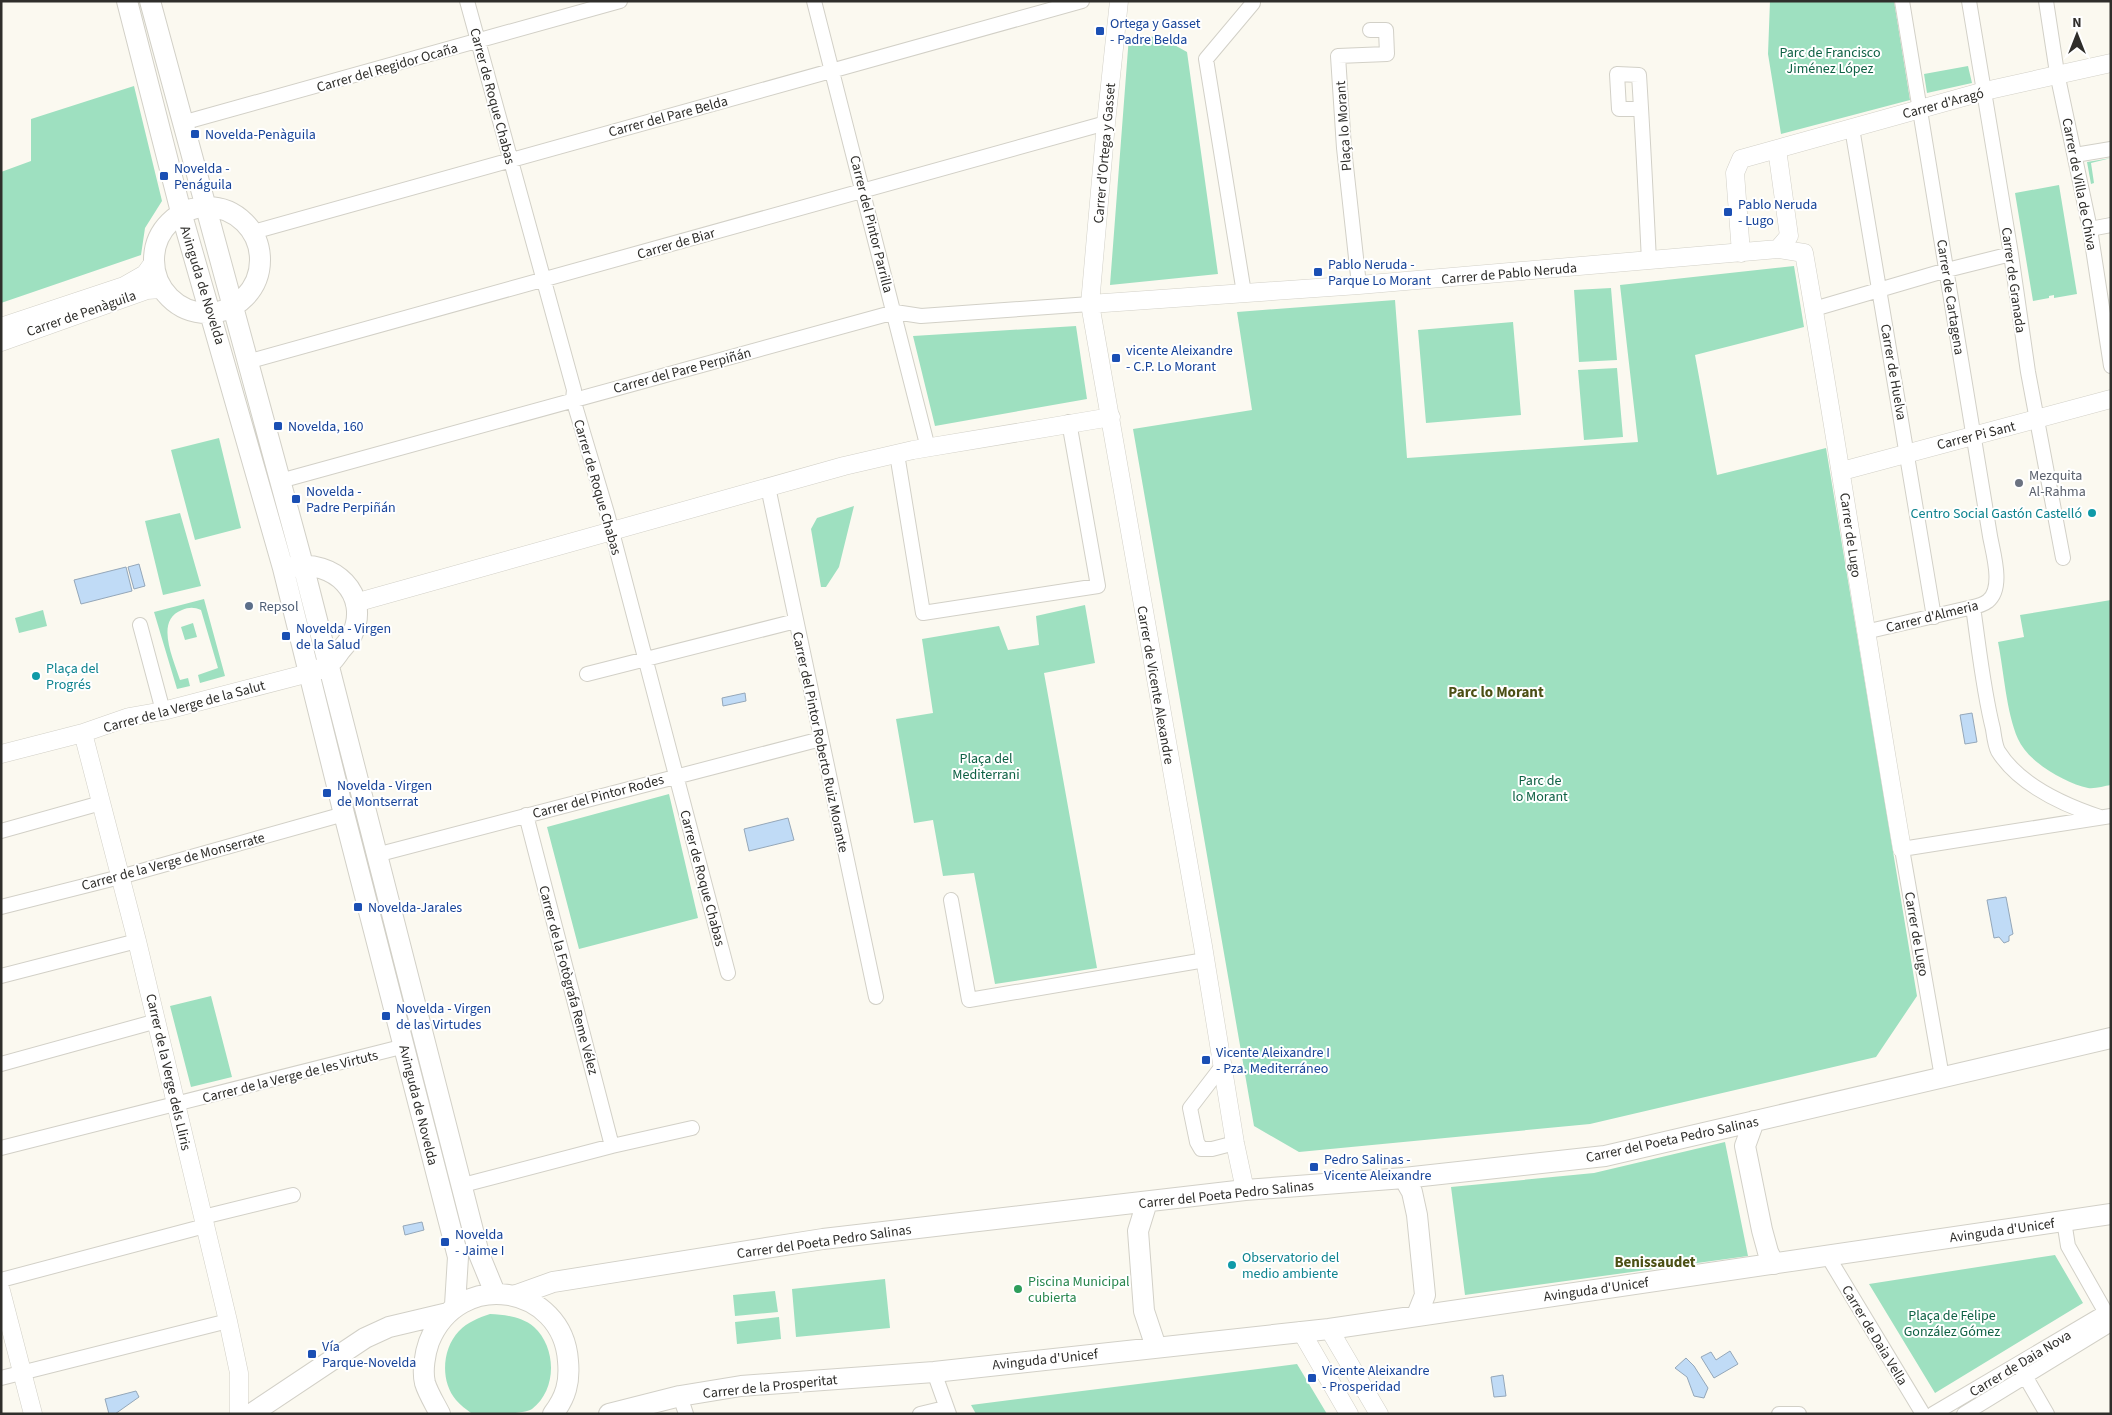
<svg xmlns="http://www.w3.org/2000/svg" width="2112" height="1415" viewBox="0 0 2112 1415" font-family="'Source Sans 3',sans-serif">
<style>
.green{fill:#9ee0c0}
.water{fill:#c0dbf6;stroke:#94a7b9}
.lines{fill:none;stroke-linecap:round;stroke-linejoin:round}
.minor-casing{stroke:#d2d0c7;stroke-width:16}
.tertiary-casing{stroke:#d2d0c7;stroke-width:19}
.secondary-casing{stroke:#d2d0c7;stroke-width:22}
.minor{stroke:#fff;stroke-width:14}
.tertiary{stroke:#fff;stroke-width:18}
.secondary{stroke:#fff;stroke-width:20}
.transit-dot{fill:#1a4fb4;stroke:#fff;stroke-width:2}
.worship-dot{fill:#6b7280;stroke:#fff;stroke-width:2}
.culture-dot{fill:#0f9aa8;stroke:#fff;stroke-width:2}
.service-dot{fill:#5c6f8a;stroke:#fff;stroke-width:2}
.leisure-dot{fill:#2e9e5b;stroke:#fff;stroke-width:2}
.labels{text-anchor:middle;stroke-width:4;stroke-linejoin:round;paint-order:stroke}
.transit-label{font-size:14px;fill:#164399;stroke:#fff;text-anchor:start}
.park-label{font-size:14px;fill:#0e6144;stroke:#fff}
.street-label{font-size:14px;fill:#2f2e2b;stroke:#fff}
.worship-label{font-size:14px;fill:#5b616d;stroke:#fff;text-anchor:start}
.culture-label{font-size:14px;fill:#0d838f;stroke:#fff;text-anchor:start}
.service-label{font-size:14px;fill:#4e5e75;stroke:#fff;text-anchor:start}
.leisure-label{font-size:14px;fill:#27864d;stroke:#fff;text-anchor:start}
.neighbourhood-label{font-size:15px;font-weight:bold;fill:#4c5015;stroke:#fff}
</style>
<rect width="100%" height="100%" fill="#fbf9f0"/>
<!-- green -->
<path class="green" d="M 1770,1 L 1894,1 L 1910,100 L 1781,134 L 1768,54 Z
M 1129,36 L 1160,37 L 1187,52 L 1218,274 L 1110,285 Z
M 1968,66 L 1972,83 L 1927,93 L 1924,74 Z
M 134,86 L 162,201 L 145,228 L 141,255 L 1,303 L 1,172 L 31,161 L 31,119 Z
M 2111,158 L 2091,163 L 2094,183 L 2091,184 L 2087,162 Z
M 2059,185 L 2077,294 L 2054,298 L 2054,295 L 2049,296 L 2049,298 L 2033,301 L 2015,193 Z
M 1794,266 L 1804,327 L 1695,355 L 1717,475 L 1826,448 L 1917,996 L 1876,1057 L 1590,1124 L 1299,1152 L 1254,1126 L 1133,429 L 1252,410 L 1237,312 L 1395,300 L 1407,458 L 1638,442 L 1620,285 Z
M 1611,288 L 1617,360 L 1579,362 L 1574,290 Z
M 1513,322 L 1521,415 L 1426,423 L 1418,330 Z
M 1076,326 L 1087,399 L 935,426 L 913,336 Z
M 1617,368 L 1623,437 L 1584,440 L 1578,370 Z
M 219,438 L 241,528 L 195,540 L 171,450 Z
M 854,506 L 839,567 L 826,587 L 821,587 L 811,529 L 817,518 Z
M 180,513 L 201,586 L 163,595 L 145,521 Z
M 204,599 L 225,676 L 200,683 L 198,675 L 218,668 L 201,610 C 194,607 189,607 182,610 C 154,620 174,660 180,680 L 188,678 L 190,686 L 177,689 L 154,612 Z
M 2111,600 L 2111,785 C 2104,786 2095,789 2088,788 C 2065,783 2028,762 2018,739 C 2006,711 2004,672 1998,642 L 2024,637 L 2020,615 Z
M 1085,605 L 1095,663 L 1044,673 L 1097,968 L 995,984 L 974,873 L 943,876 L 933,820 L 914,823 L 896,719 L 933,713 L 922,639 L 999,626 L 1008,650 L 1039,645 L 1036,616 Z
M 43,610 L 47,626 L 19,633 L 15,618 Z
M 193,623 L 197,637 L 185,640 L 181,627 Z
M 669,794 L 698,918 L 579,949 L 547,827 Z
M 211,996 L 232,1077 L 191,1087 L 170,1006 Z
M 1725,1142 L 1748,1256 L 1465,1295 L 1451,1187 L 1594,1173 Z
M 2055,1255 L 2083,1303 L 1935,1393 L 1869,1284 Z
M 885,1279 L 890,1328 L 796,1337 L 792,1289 Z
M 775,1291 L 778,1312 L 735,1316 L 733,1295 Z
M 490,1314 C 505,1315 521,1316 534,1327 C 557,1348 557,1390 532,1409 C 522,1415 484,1415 471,1413 C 466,1409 460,1405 456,1400 C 440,1381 442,1349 459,1331 C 468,1322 478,1318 490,1314 Z
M 779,1317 L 781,1339 L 737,1344 L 735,1322 Z
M 1297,1364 L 1327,1414 L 976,1414 L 971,1405 Z"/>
<!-- water -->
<path class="water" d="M 139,564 L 145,586 L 134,589 L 128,567 Z
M 126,567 L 132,591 L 81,604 L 74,580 Z
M 745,693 L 746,701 L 723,706 L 722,698 Z
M 1972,713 L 1977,742 L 1965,744 L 1960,715 Z
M 788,818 L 794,840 L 749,851 L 744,829 Z
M 2006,897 L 2013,934 L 2009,936 L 2009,941 L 2004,943 L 1999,937 L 1994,938 L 1987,900 Z
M 422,1222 L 424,1230 L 405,1235 L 403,1226 Z
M 1730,1351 L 1738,1364 L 1714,1378 L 1701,1357 L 1711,1352 L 1716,1360 Z
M 1686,1358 L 1694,1366 L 1708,1388 L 1704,1398 L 1694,1396 L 1687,1377 L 1675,1368 Z
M 1503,1375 L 1506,1396 L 1494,1397 L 1491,1377 Z
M 136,1391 L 139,1397 L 115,1414 L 109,1414 L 105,1399 Z"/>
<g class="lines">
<!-- minor casing -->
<g class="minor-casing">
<path id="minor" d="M 467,1 L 574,390 L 573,399 L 607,513 L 728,973
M 814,1 L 928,448
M 1969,1 L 2011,254 L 2028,372 L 2063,558
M 2046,1 L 2057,73 L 2090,229 L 2111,366
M 1641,109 L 1619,109 L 1617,74 L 1639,75 C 1643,137 1646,199 1649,261
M 182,123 L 620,1
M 1852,128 L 1934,617
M 2075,155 L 2111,149
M 2090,229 L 2111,225
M 253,232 L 1082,1
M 1359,285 L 1344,148 L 1338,56 L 1387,54 L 1386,30 L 1370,30
M 1244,293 L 1206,59 L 1253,3
M 1814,309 L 1947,270 L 2011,254
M 247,362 L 1106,123
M 897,454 L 923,613 L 1098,586 L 1069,422
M 280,481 L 895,312 L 921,316 L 1090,304
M 768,487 L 876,997
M 1973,607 C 1979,648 1983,689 1993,729 C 1994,736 1995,745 1998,751 C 2019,785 2064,805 2100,817
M 140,625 L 163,711
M 1865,632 L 1973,607 C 1978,606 1984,604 1988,601 C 2004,588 1993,553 1990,536 L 1902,1
M 587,674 L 796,621
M 526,815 L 612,1146
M 1,831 L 101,803
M 376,855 L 821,739
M 951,900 L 969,1000 L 1205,960
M 1,907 L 120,877 L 344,814
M 1,976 L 137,941
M 1,1064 L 157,1021
M 1223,1065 L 1190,1108 L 1197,1142 L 1201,1149 L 1212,1149 L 1235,1143
M 1942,1077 L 1902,849 L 2111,816
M 1,1148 L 405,1046
M 463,1185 L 612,1146 L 692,1128
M 203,1217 L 293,1195
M 2064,1221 L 2068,1246 L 2110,1320
M 1827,1255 L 1923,1414
M 1,1280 L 205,1226
M 2021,1369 L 2047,1414
M 934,1372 L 949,1414
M 1,1378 L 228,1321
M 680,1396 L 686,1414
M 920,1414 L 945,1408
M 1779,1414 L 1799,1414
M 1933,1414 L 2106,1312
M 1964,1414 L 2111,1324"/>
</g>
<!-- tertiary casing -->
<g class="tertiary-casing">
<path id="tertiary" d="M 1119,1 L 1106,123 L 1090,304 L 1203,946 L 1235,1143 L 1245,1190
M 1777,149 L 1789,236 L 1778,249
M 1741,253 L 1735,173 L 1741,159 L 1985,91 L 2111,63
M 1090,304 L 1359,285 L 1778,249 L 1804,253 C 1839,452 1868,651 1902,849
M 1,327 L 124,286 L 145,274 L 153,263
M 1,342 L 147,290 L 161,289
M 1842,471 L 2111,399
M 355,603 L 844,466 L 913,450 L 1111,417
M 83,733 L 137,941 L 228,1321 L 239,1373 L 239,1414
M 1,754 L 83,733 L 129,717 L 163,711 L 309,673
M 1,1291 L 33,1414
M 1329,1329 L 1379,1414
M 1301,1331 L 1349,1414"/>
</g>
<!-- secondary casing -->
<g class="secondary-casing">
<path id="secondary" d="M 127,1 L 181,212 L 283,568 L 344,814 L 458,1257 L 455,1305
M 150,1 L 303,565 L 479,1254 L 495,1293
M154 260a53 53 0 1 1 106 0a53 53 0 1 1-106 0Z
M 293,567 C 333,559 371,594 352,635 C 349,641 344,646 340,651 C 334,660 330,665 320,669
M 1754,1121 L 1745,1146 L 1762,1230 L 1768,1252 L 1774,1264
M 1404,1178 L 1412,1192 L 1417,1215 L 1425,1295 L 1417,1315
M 1147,1202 L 1138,1231 L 1144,1311 L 1156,1347
M 514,1296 L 553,1282 L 823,1239 L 1245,1190 L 1404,1178 L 1605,1156 L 2111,1038
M 251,1414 L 365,1338 L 389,1327 L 448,1313
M 440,1414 C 435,1404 428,1393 425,1383 C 422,1371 425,1353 429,1342 C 459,1267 563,1285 568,1361 C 570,1382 566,1397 553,1414
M 609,1414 L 680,1396 L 741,1386 L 934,1372 L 1329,1329 L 2111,1214"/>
</g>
<!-- minor -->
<use href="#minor" class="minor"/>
<!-- tertiary -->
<use href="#tertiary" class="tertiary"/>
<!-- secondary -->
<use href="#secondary" class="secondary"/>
</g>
<!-- markers -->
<g class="transit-dot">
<rect x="1095" y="26" width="10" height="10" rx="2.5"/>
<rect x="190" y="129" width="10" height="10" rx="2.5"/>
<rect x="159" y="171" width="10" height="10" rx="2.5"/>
<rect x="1723" y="207" width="10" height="10" rx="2.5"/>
<rect x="1313" y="267" width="10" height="10" rx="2.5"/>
<rect x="1111" y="353" width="10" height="10" rx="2.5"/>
<rect x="273" y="421" width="10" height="10" rx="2.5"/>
<rect x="291" y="494" width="10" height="10" rx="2.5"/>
<rect x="281" y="631" width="10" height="10" rx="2.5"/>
<rect x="322" y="788" width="10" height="10" rx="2.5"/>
<rect x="353" y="902" width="10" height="10" rx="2.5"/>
<rect x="381" y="1011" width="10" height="10" rx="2.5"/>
<rect x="1201" y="1055" width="10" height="10" rx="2.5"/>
<rect x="1309" y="1162" width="10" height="10" rx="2.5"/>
<rect x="440" y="1237" width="10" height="10" rx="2.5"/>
<rect x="307" y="1349" width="10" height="10" rx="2.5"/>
<rect x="1307" y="1373" width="10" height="10" rx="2.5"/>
</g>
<circle class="worship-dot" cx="2019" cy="483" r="5"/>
<g class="culture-dot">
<circle cx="2092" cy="513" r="5"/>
<circle cx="36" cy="676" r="5"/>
<circle cx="1232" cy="1265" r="5"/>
</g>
<circle class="service-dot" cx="249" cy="606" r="5"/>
<circle class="leisure-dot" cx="1018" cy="1289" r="5"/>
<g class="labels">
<!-- transit labels -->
<g class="transit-label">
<text x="1110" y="28">Ortega y Gasset<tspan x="1110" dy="16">- Padre Belda</tspan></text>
<text x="205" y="139">Novelda-Penàguila</text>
<text x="174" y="173">Novelda -<tspan x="174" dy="16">Penáguila</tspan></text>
<text x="1738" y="209">Pablo Neruda<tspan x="1738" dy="16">- Lugo</tspan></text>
<text x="1328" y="269">Pablo Neruda -<tspan x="1328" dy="16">Parque Lo Morant</tspan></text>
<text x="1126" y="355">vicente Aleixandre<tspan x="1126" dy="16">- C.P. Lo Morant</tspan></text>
<text x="288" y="431">Novelda, 160</text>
<text x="306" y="496">Novelda -<tspan x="306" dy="16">Padre Perpiñán</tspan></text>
<text x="296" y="633">Novelda - Virgen<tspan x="296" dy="16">de la Salud</tspan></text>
<text x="337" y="790">Novelda - Virgen<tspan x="337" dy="16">de Montserrat</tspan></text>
<text x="368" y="912">Novelda-Jarales</text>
<text x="396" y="1013">Novelda - Virgen<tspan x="396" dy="16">de las Virtudes</tspan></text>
<text x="1216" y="1057">Vicente Aleixandre I<tspan x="1216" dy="16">- Pza. Mediterráneo</tspan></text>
<text x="1324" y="1164">Pedro Salinas -<tspan x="1324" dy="16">Vicente Aleixandre</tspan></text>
<text x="455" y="1239">Novelda<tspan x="455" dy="16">- Jaime I</tspan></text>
<text x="322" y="1351">Vía<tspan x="322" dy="16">Parque-Novelda</tspan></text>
<text x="1322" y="1375">Vicente Aleixandre<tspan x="1322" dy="16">- Prosperidad</tspan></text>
</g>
<!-- park labels -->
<g class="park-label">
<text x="1830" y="57">Parc de Francisco<tspan x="1830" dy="16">Jiménez López</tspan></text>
<text x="986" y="763">Plaça del<tspan x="986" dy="16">Mediterrani</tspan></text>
<text x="1540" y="785">Parc de<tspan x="1540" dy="16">lo Morant</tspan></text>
<text x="1952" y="1320">Plaça de Felipe<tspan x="1952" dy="16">González Gómez</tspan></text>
</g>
<!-- street labels -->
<g class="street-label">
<text transform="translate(387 67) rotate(-16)" y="5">Carrer del Regidor Ocaña</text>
<text transform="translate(493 96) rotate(75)" y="5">Carrer de Roque Chabas</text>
<text transform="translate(1943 103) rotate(-15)" y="5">Carrer d'Aragó</text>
<text transform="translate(668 116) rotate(-15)" y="5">Carrer del Pare Belda</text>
<text transform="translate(1343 126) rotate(-94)" y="5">Plaça lo Morant</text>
<text transform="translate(1104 153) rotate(-85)" y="5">Carrer d'Ortega y Gasset</text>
<text transform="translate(2080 184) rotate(79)" y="5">Carrer de Villa de Chiva</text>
<text transform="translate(872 224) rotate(76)" y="5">Carrer del Pintor Parrilla</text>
<text transform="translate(676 243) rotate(-16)" y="5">Carrer de Biar</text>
<text transform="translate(1509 273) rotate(-5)" y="5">Carrer de Pablo Neruda</text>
<text transform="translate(2014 280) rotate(82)" y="5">Carrer de Granada</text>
<text transform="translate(203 285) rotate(73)" y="5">Avinguda de Novelda</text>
<text transform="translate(1951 297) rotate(81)" y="5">Carrer de Cartagena</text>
<text transform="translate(81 313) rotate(-19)" y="5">Carrer de Penàguila</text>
<text transform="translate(682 370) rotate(-15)" y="5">Carrer del Pare Perpiñán</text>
<text transform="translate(1894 372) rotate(80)" y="5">Carrer de Huelva</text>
<text transform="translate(1976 435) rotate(-14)" y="5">Carrer Pi Sant</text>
<text transform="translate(598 487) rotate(74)" y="5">Carrer de Roque Chabas</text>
<text transform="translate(1851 535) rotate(82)" y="5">Carrer de Lugo</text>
<text transform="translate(1932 616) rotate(-14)" y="5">Carrer d'Almeria</text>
<text transform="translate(1156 685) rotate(80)" y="5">Carrer de Vicente Alexandre</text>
<text transform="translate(184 706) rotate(-15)" y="5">Carrer de la Verge de la Salut</text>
<text transform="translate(821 742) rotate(78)" y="5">Carrer del Pintor Roberto Ruiz Morante</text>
<text transform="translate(598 796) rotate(-15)" y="5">Carrer del Pintor Rodes</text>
<text transform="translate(173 861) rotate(-15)" y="5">Carrer de la Verge de Monserrate</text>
<text transform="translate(703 878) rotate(75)" y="5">Carrer de Roque Chabas</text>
<text transform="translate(1917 934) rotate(80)" y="5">Carrer de Lugo</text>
<text transform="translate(569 980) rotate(75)" y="5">Carrer de la Fotògrafa Reme Vélez</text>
<text transform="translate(169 1072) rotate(77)" y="5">Carrer de la Verge dels Lliris</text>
<text transform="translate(290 1076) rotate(-14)" y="5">Carrer de la Verge de les Virtuts</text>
<text transform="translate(419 1105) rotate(76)" y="5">Avinguda de Novelda</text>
<text transform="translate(1672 1139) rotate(-12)" y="5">Carrer del Poeta Pedro Salinas</text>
<text transform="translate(1226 1194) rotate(-6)" y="5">Carrer del Poeta Pedro Salinas</text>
<text transform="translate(2002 1230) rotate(-8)" y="5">Avinguda d'Unicef</text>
<text transform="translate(824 1241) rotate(-8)" y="5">Carrer del Poeta Pedro Salinas</text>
<text transform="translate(1596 1289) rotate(-8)" y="5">Avinguda d'Unicef</text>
<text transform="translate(1875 1335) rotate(59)" y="5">Carrer de Daia Vella</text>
<text transform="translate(1045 1359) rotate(-6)" y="5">Avinguda d'Unicef</text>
<text transform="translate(2020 1363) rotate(-31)" y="5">Carrer de Daia Nova</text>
<text transform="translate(770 1386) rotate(-6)" y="5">Carrer de la Prosperitat</text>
</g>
<!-- worship labels -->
<g class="worship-label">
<text x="2029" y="480">Mezquita<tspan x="2029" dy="16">Al-Rahma</tspan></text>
</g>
<!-- culture labels -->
<g class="culture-label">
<text x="2082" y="518" text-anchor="end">Centro Social Gastón Castelló</text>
<text x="46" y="673">Plaça del<tspan x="46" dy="16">Progrés</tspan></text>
<text x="1242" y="1262">Observatorio del<tspan x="1242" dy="16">medio ambiente</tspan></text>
</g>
<!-- service labels -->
<g class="service-label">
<text x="259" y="611">Repsol</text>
</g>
<!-- leisure labels -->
<g class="leisure-label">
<text x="1028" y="1286">Piscina Municipal<tspan x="1028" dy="16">cubierta</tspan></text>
</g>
<!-- neighbourhood labels -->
<g class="neighbourhood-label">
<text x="1496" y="697">Parc lo Morant</text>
<text x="1655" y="1267">Benissaudet</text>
</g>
</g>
<!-- border -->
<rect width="2112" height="1415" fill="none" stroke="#2f2e2b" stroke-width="5"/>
<!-- north arrow -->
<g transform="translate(2077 35)" stroke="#ffffff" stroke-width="4" paint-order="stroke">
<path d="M0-4L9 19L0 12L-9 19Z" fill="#2f2e2b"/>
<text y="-8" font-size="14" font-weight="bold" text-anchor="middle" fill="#2f2e2b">N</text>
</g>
</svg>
